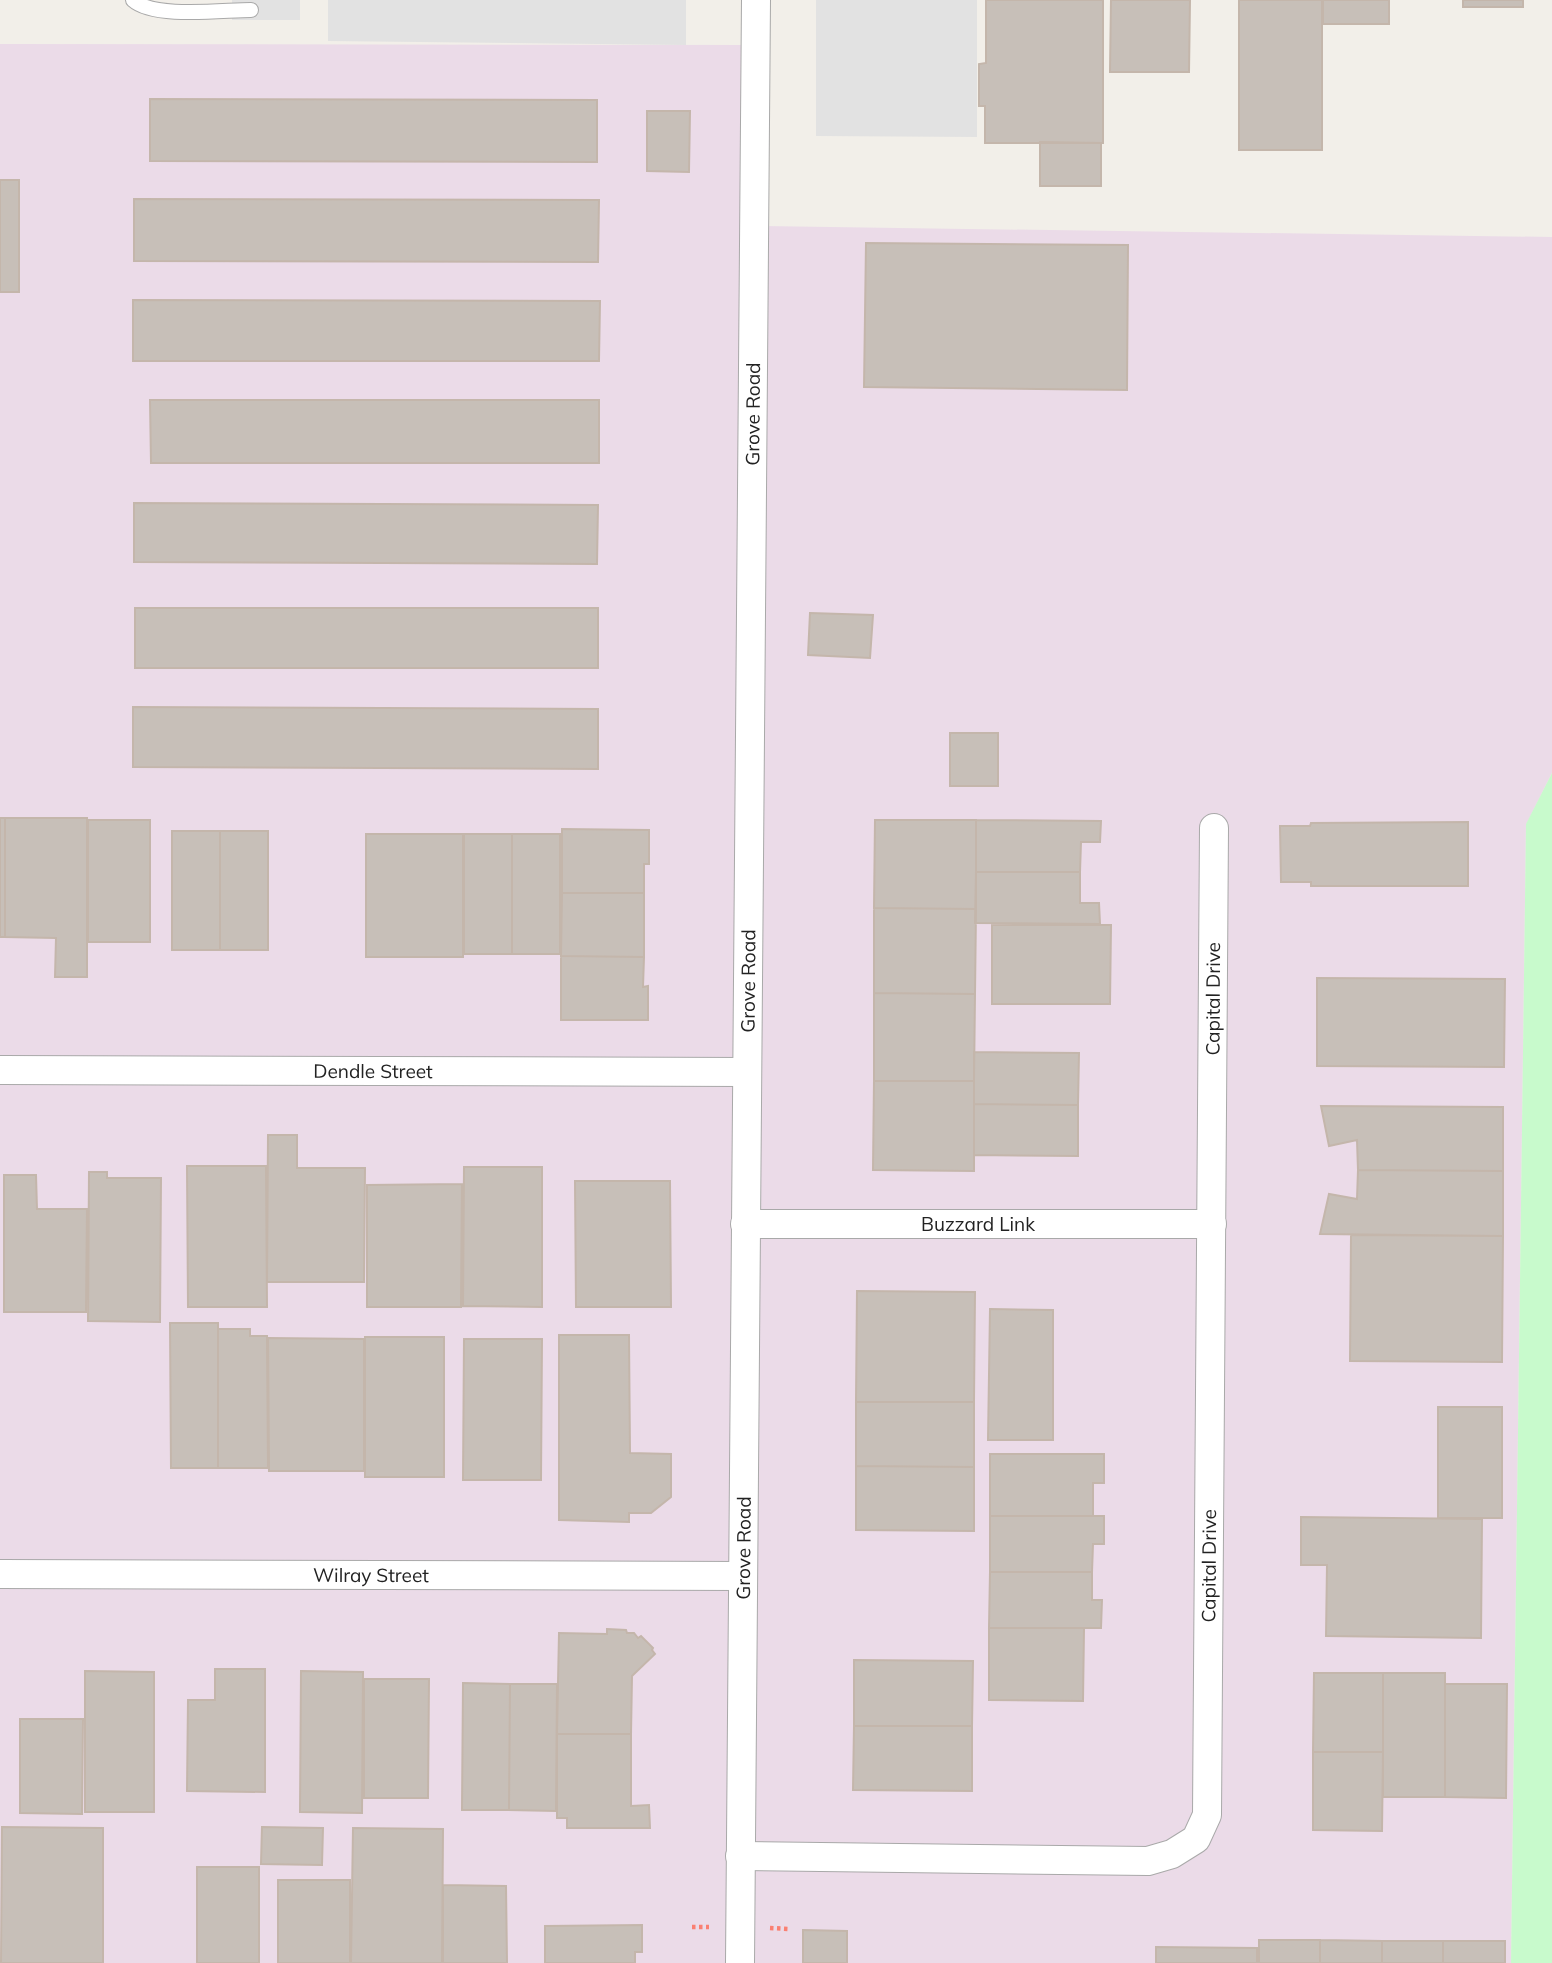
<svg xmlns="http://www.w3.org/2000/svg" width="1552" height="1963" viewBox="0 0 1552 1963" font-family="Mulish,sans-serif">
<style>
.industrial{fill:#ebdbe8}
.park{fill:#c8facc}
.parking{fill:#e2e2e2}
.building{fill:#c7bfb8;stroke:#c4b6ab;stroke-width:2}
.lines{fill:none;stroke-linecap:round;stroke-linejoin:round}
.service-casing{stroke:#a9a9a9;stroke-width:16}
.minor-casing{stroke:#a9a9a9;stroke-width:30}
.path{stroke:#fa8072;stroke-width:4.5;stroke-dasharray:3.5 3.5;stroke-linecap:butt}
.service{stroke:#fff;stroke-width:14}
.minor{stroke:#fff;stroke-width:28}
.labels{text-anchor:middle;stroke-width:7;stroke-linejoin:round;paint-order:stroke}
.street-label{font-size:19px;fill:#222;stroke:#fff}
</style>
<rect width="100%" height="100%" fill="#f2efe9"/>
<!-- industrial -->
<path class="industrial" d="M 0,44 L 755,45 L 754,226 L 1552,237 L 1552,773 L 1526,825 L 1511,1963 L 0,1963 Z"/>
<!-- park -->
<path class="park" d="M 1552,773 L 1552,1963 L 1511,1963 L 1526,824 Z"/>
<!-- parking -->
<path class="parking" d="M 232,0 L 300,0 L 300,20 L 232,20 Z
M 328,0 L 686,0 L 686,45 L 328,41 Z
M 816,0 L 977,0 L 977,137 L 816,136 Z"/>
<!-- building -->
<path class="building" d="M 986,0 L 1103,0 L 1103,143 L 985,143 L 985,106 L 979,106 L 979,64 L 986,63 Z
M 1111,0 L 1190,0 L 1189,72 L 1110,72 Z
M 1239,0 L 1322,0 L 1322,150 L 1239,150 Z
M 1323,0 L 1389,0 L 1389,24 L 1323,24 Z
M 1463,0 L 1523,0 L 1523,7 L 1463,7 Z
M 150,99 L 597,100 L 597,162 L 150,161 Z
M 647,111 L 690,111 L 689,172 L 647,171 Z
M 1040,142 L 1101,143 L 1101,186 L 1040,186 Z
M 0,180 L 19,180 L 19,292 L 0,292 Z
M 134,199 L 599,200 L 598,262 L 134,261 Z
M 866,243 L 1128,245 L 1127,390 L 864,387 Z
M 133,300 L 600,301 L 599,361 L 133,361 Z
M 150,400 L 599,400 L 599,463 L 151,463 Z
M 134,503 L 598,505 L 597,564 L 134,562 Z
M 135,608 L 598,608 L 598,668 L 135,668 Z
M 810,613 L 873,615 L 870,658 L 808,655 Z
M 133,707 L 598,709 L 598,769 L 133,767 Z
M 950,733 L 998,733 L 998,786 L 950,786 Z
M 0,818 L 5,818 L 5,937 L 0,937 Z
M 5,818 L 87,818 L 87,977 L 55,977 L 56,938 L 5,937 Z
M 88,820 L 150,820 L 150,942 L 88,942 Z
M 875,820 L 976,820 L 976,909 L 874,908 Z
M 976,820 L 1101,821 L 1100,842 L 1081,842 L 1080,872 L 976,872 Z
M 1468,822 L 1468,886 L 1311,886 L 1311,882 L 1281,882 L 1280,826 L 1310,826 L 1311,823 Z
M 562,829 L 649,830 L 649,864 L 644,864 L 644,893 L 562,893 Z
M 172,831 L 220,831 L 220,950 L 172,950 Z
M 220,831 L 268,831 L 268,950 L 220,950 Z
M 366,834 L 463,834 L 463,957 L 366,957 Z
M 464,834 L 512,834 L 512,954 L 464,954 Z
M 512,834 L 560,834 L 560,954 L 512,954 Z
M 976,872 L 1080,872 L 1080,903 L 1099,903 L 1100,924 L 975,923 Z
M 562,893 L 644,893 L 644,957 L 561,956 Z
M 874,908 L 976,909 L 975,994 L 874,993 Z
M 992,925 L 1111,925 L 1110,1004 L 992,1004 Z
M 561,956 L 644,957 L 643,987 L 648,986 L 648,1020 L 561,1020 Z
M 1317,978 L 1505,979 L 1504,1067 L 1317,1066 Z
M 874,993 L 975,994 L 974,1081 L 874,1081 Z
M 974,1052 L 1079,1053 L 1078,1105 L 974,1104 Z
M 874,1081 L 974,1081 L 974,1171 L 873,1170 Z
M 974,1104 L 1078,1105 L 1078,1156 L 974,1155 Z
M 1321,1106 L 1503,1107 L 1503,1171 L 1358,1170 L 1357,1140 L 1329,1146 Z
M 268,1135 L 297,1135 L 297,1168 L 365,1168 L 364,1282 L 267,1282 Z
M 187,1166 L 266,1166 L 267,1307 L 188,1307 Z
M 464,1167 L 542,1167 L 542,1307 L 463,1306 Z
M 1358,1170 L 1503,1171 L 1503,1236 L 1320,1234 L 1329,1194 L 1357,1199 Z
M 89,1172 L 107,1172 L 107,1178 L 161,1178 L 160,1322 L 88,1321 Z
M 4,1175 L 36,1175 L 37,1209 L 87,1209 L 86,1312 L 4,1312 Z
M 575,1181 L 670,1181 L 671,1307 L 576,1307 Z
M 462,1184 L 461,1307 L 367,1307 L 367,1185 Z
M 1351,1235 L 1503,1236 L 1502,1362 L 1350,1361 Z
M 857,1291 L 975,1292 L 974,1402 L 856,1402 Z
M 990,1309 L 1053,1310 L 1053,1440 L 988,1440 Z
M 170,1323 L 218,1323 L 218,1468 L 171,1468 Z
M 218,1329 L 250,1329 L 250,1336 L 267,1336 L 268,1468 L 218,1468 Z
M 559,1335 L 629,1335 L 630,1453 L 671,1454 L 671,1497 L 651,1513 L 629,1513 L 629,1522 L 559,1520 Z
M 365,1337 L 444,1337 L 444,1477 L 365,1477 Z
M 268,1338 L 364,1339 L 364,1471 L 269,1471 Z
M 464,1339 L 542,1339 L 541,1480 L 463,1480 Z
M 856,1402 L 974,1402 L 974,1467 L 856,1466 Z
M 1438,1407 L 1502,1407 L 1502,1518 L 1438,1518 Z
M 990,1454 L 1104,1454 L 1104,1483 L 1093,1483 L 1093,1516 L 990,1516 Z
M 856,1466 L 974,1467 L 974,1531 L 856,1530 Z
M 990,1516 L 1104,1516 L 1104,1544 L 1093,1544 L 1092,1572 L 990,1572 Z
M 1301,1517 L 1482,1519 L 1481,1638 L 1326,1636 L 1327,1565 L 1301,1565 Z
M 990,1572 L 1092,1572 L 1092,1600 L 1102,1600 L 1101,1628 L 989,1628 Z
M 989,1628 L 1084,1628 L 1083,1701 L 989,1700 Z
M 607,1629 L 626,1630 L 627,1633 L 634,1633 L 638,1638 L 641,1636 L 653,1648 L 652,1650 L 655,1654 L 632,1676 L 631,1734 L 557,1734 L 559,1633 L 607,1634 Z
M 854,1660 L 973,1661 L 972,1726 L 854,1726 Z
M 215,1669 L 265,1669 L 265,1792 L 187,1791 L 188,1700 L 215,1700 Z
M 85,1671 L 154,1672 L 154,1812 L 85,1812 Z
M 301,1671 L 363,1672 L 362,1813 L 300,1812 Z
M 1314,1673 L 1383,1673 L 1383,1752 L 1313,1752 Z
M 1383,1673 L 1445,1673 L 1445,1797 L 1383,1797 Z
M 364,1679 L 429,1679 L 428,1798 L 364,1798 Z
M 463,1683 L 510,1684 L 509,1810 L 462,1810 Z
M 510,1684 L 557,1684 L 556,1811 L 509,1810 Z
M 1445,1684 L 1507,1684 L 1506,1798 L 1445,1797 Z
M 20,1719 L 83,1719 L 82,1814 L 20,1813 Z
M 854,1726 L 972,1726 L 972,1791 L 853,1790 Z
M 557,1734 L 631,1734 L 631,1806 L 649,1805 L 650,1828 L 567,1828 L 567,1818 L 557,1818 Z
M 1313,1752 L 1383,1752 L 1382,1831 L 1313,1830 Z
M 2,1827 L 103,1828 L 103,1963 L 1,1963 Z
M 262,1827 L 323,1828 L 322,1865 L 261,1864 Z
M 353,1828 L 443,1829 L 442,1963 L 351,1963 Z
M 197,1867 L 259,1867 L 259,1963 L 197,1963 Z
M 278,1880 L 350,1880 L 350,1963 L 278,1963 Z
M 443,1885 L 506,1886 L 507,1963 L 443,1963 Z
M 642,1925 L 642,1952 L 635,1952 L 635,1963 L 545,1963 L 545,1926 Z
M 803,1930 L 847,1931 L 847,1963 L 803,1963 Z
M 1259,1940 L 1320,1940 L 1320,1963 L 1259,1963 Z
M 1320,1940 L 1382,1941 L 1382,1963 L 1320,1963 Z
M 1382,1941 L 1443,1941 L 1443,1963 L 1382,1963 Z
M 1443,1941 L 1505,1941 L 1505,1963 L 1443,1963 Z
M 1156,1947 L 1257,1948 L 1257,1963 L 1156,1963 Z"/>
<g class="lines">
<!-- service casing -->
<g class="service-casing">
<path id="service" d="M 133,0 C 154,19 223,10 251,10"/>
</g>
<!-- minor casing -->
<g class="minor-casing">
<g id="minor">
<path id="s1" d="M 0,1070 L 746,1072"/>
<path id="s2" d="M 745,1224 L 1212,1224"/>
<path id="s3" d="M 0,1574 L 742,1576"/>
<path id="s4" d="M 740,1856 L 1148,1861 L 1172,1854 L 1196,1839 L 1207,1815 L 1214,828"/>
<path id="s5" d="M 740,1963 L 756,0"/>
</g>
</g>
<!-- path -->
<path class="path" d="M 692,1927 L 709,1927
M 770,1928 L 789,1929"/>
<!-- service -->
<use href="#service" class="service"/>
<!-- minor -->
<use href="#minor" class="minor"/>
</g>
<g class="labels">
<!-- street labels -->
<g class="street-label">
<text dy="7" stroke="none"><textPath href="#s5" startOffset="1549">Grove Road</textPath></text>
<text dy="7" stroke="none"><textPath href="#s5" startOffset="982">Grove Road</textPath></text>
<text dy="7" stroke="none"><textPath href="#s4" startOffset="1304">Capital Drive</textPath></text>
<text dy="7" stroke="none"><textPath href="#s1" startOffset="373">Dendle Street</textPath></text>
<text dy="7" stroke="none"><textPath href="#s2" startOffset="233">Buzzard Link</textPath></text>
<text dy="7" stroke="none"><textPath href="#s5" startOffset="415">Grove Road</textPath></text>
<text dy="7" stroke="none"><textPath href="#s4" startOffset="737">Capital Drive</textPath></text>
<text dy="7" stroke="none"><textPath href="#s3" startOffset="371">Wilray Street</textPath></text>
</g>
</g>
</svg>
